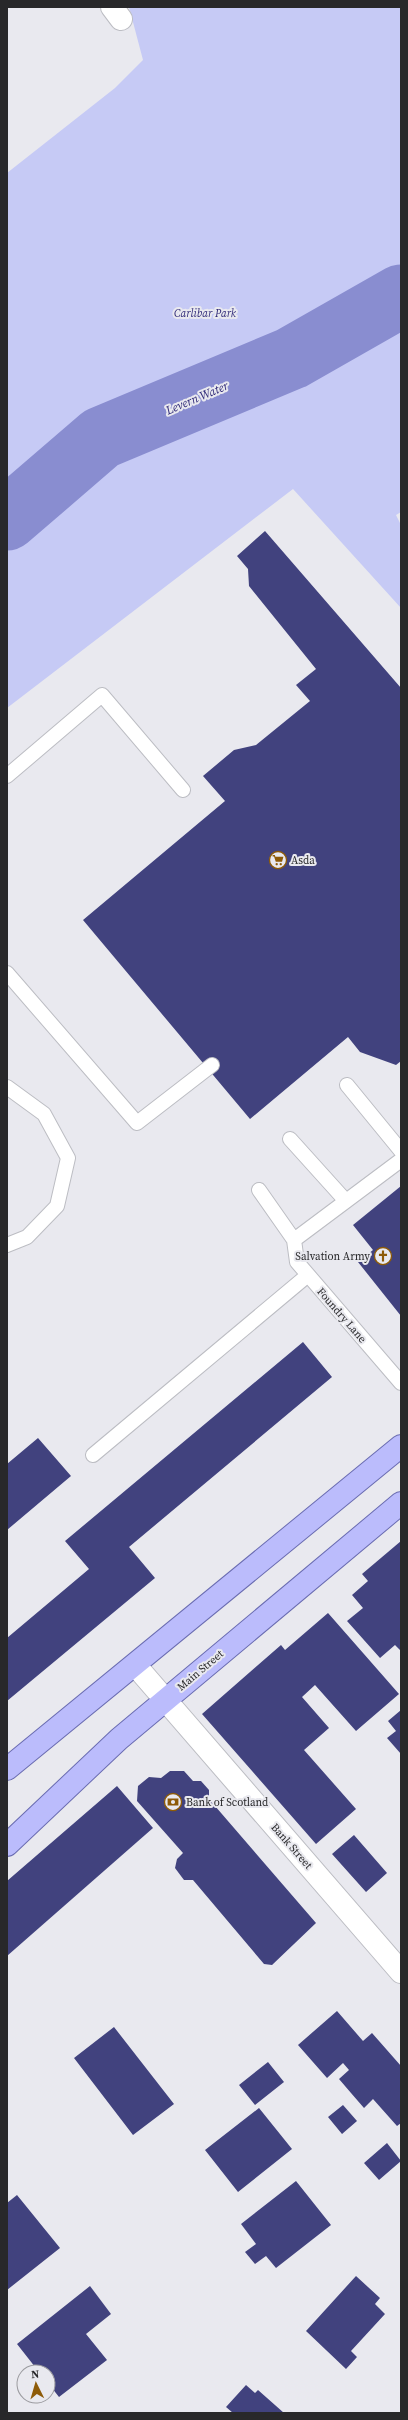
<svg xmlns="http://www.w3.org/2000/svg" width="408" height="2420" viewBox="0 0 408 2420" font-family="'Source Serif 4',serif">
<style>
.green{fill:#c6caf5}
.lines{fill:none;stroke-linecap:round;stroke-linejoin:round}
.river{stroke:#898dd0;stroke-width:63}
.building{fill:#41427e}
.lane-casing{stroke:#bcbdc3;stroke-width:16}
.street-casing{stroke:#bcbdc3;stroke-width:24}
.primary-casing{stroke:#6a6cb1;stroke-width:24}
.lane{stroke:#fff;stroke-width:14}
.street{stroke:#fff;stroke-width:22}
.primary{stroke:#bbbcfc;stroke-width:22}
.labels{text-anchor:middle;stroke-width:4;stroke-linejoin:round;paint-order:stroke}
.park-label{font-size:11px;font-style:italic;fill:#302a78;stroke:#e9e9ef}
.poi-label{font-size:11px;fill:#28282a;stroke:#e9e9ef;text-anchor:start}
.street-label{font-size:11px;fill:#28282a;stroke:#e9e9ef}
.water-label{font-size:12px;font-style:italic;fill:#302a78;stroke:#e9e9ef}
</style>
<rect width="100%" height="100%" fill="#e9e9ef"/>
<!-- green -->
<path class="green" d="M 129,7 L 401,7 L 401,512 L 396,515 L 401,525 L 401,608 L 293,489 L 7,708 L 7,173 L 115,88 L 143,60 Z"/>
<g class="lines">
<!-- river -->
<path class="river" d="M 7,519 L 101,438 L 292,358 L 401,296"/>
</g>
<!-- building -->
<path class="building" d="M 265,531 L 401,688 L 401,1061 L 396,1065 L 360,1052 L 348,1037 L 250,1119 L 83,920 L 225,801 L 203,776 L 234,750 L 256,745 L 310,701 L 296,685 L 316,669 L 249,586 L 248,569 L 237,556 Z
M 401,1186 L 401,1316 L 358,1262 L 373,1250 L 353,1225 Z
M 303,1342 L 332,1377 L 129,1547 L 155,1578 L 7,1701 L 7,1638 L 89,1569 L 65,1541 Z
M 38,1438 L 71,1476 L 7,1530 L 7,1464 Z
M 401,1541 L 401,1651 L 395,1645 L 380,1658 L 347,1621 L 363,1608 L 352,1595 L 368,1581 L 362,1574 Z
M 328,1613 L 399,1694 L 356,1731 L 315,1685 L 302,1697 L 329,1728 L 304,1750 L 356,1809 L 316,1844 L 202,1714 L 281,1645 L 285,1650 Z
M 401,1710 L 401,1754 L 387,1738 L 396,1731 L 388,1721 Z
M 170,1771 L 184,1771 L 193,1781 L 201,1781 L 209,1790 L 209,1799 L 316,1923 L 272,1965 L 264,1964 L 193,1880 L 184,1880 L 175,1868 L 177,1859 L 183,1853 L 137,1801 L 138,1786 L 149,1777 L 161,1778 Z
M 117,1786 L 153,1828 L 7,1956 L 7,1881 Z
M 354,1835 L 387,1873 L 366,1892 L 332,1854 Z
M 337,2011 L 363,2041 L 372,2033 L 401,2066 L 401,2123 L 397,2126 L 373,2099 L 364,2108 L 351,2093 L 339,2079 L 349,2070 L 343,2063 L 327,2078 L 298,2045 Z
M 114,2027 L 174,2104 L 133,2135 L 74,2058 Z
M 268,2062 L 284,2082 L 255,2105 L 239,2085 Z
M 343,2105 L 357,2121 L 342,2134 L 328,2117 Z
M 259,2108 L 292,2149 L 238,2192 L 205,2150 Z
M 387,2143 L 401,2161 L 379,2180 L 364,2163 Z
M 296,2181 L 331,2225 L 276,2268 L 266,2256 L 255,2264 L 245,2252 L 256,2244 L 241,2224 Z
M 17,2195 L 60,2248 L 7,2290 L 7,2203 Z
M 356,2276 L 380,2298 L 375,2304 L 385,2314 L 351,2351 L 357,2357 L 346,2369 L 306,2331 Z
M 90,2286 L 111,2314 L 86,2334 L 107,2360 L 59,2397 L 48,2383 L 48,2372 L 39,2372 L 17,2344 Z
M 246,2385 L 255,2393 L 258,2390 L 284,2413 L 233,2413 L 226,2407 Z"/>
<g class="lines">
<!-- lane casing -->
<g class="lane-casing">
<path id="lane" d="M 7,776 L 102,695 L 183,790
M 7,973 L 137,1123 L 212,1065
M 347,1085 L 401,1151
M 7,1087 L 44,1114 L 68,1158 L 57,1206 L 27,1237 L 7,1245
M 290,1139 L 345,1200
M 259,1190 L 294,1240 L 297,1262 L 401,1383
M 294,1240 L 401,1160
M 93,1455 L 308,1275"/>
</g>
<!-- street casing -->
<g class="street-casing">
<path id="street" d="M 112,7 L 121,19
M 136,1666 L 401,1972"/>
</g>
<!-- primary casing -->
<g class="primary-casing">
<path id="primary" d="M 7,1769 L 401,1446
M 7,1845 L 119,1739 L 401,1503"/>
</g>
<!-- lane -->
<use href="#lane" class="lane"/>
<!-- street -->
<use href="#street" class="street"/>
<!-- primary -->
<use href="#primary" class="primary"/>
</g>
<!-- icons -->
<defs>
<g id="supermarket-ring" transform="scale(0.9)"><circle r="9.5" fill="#e9e9ef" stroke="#8e5b08" stroke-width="1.5"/><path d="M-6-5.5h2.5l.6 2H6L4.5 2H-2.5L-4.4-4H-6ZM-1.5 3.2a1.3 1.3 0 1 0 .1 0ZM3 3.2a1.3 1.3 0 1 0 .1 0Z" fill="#8e5b08"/></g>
<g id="church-ring" transform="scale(0.9)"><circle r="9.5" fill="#e9e9ef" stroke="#8e5b08" stroke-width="1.5"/><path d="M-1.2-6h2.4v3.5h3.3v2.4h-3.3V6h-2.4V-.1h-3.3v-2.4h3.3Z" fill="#8e5b08"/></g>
<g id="bank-ring" transform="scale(0.9)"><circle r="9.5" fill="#e9e9ef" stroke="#8e5b08" stroke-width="1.5"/><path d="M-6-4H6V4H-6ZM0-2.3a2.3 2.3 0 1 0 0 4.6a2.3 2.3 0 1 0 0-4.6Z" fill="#8e5b08"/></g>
</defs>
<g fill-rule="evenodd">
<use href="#supermarket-ring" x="278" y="860"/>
<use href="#church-ring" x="383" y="1256"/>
<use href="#bank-ring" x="173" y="1802"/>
</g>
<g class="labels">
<!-- park labels -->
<g class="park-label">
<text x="205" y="317">Carlibar Park</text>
</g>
<!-- poi labels -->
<g class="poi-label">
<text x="291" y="864">Asda</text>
<text x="370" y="1260" text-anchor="end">Salvation Army</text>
<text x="186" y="1806">Bank of Scotland</text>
</g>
<!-- street labels -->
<g class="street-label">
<text transform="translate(342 1315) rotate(49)" y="4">Foundry Lane</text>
<text transform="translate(200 1670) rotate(-40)" y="4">Main Street</text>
<text transform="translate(292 1846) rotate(49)" y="4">Bank Street</text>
</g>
<!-- water labels -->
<g class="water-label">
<text transform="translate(197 398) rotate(-23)" y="4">Levern Water</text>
</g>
</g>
<!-- border -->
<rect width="408" height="2420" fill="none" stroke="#28282a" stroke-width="16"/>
<!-- north arrow -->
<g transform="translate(36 2384) rotate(355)"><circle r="19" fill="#e9e9ef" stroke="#9c9ca0"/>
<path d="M0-3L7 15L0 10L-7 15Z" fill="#8e5b08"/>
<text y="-6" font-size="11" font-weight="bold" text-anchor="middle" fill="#28282a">N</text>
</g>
</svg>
